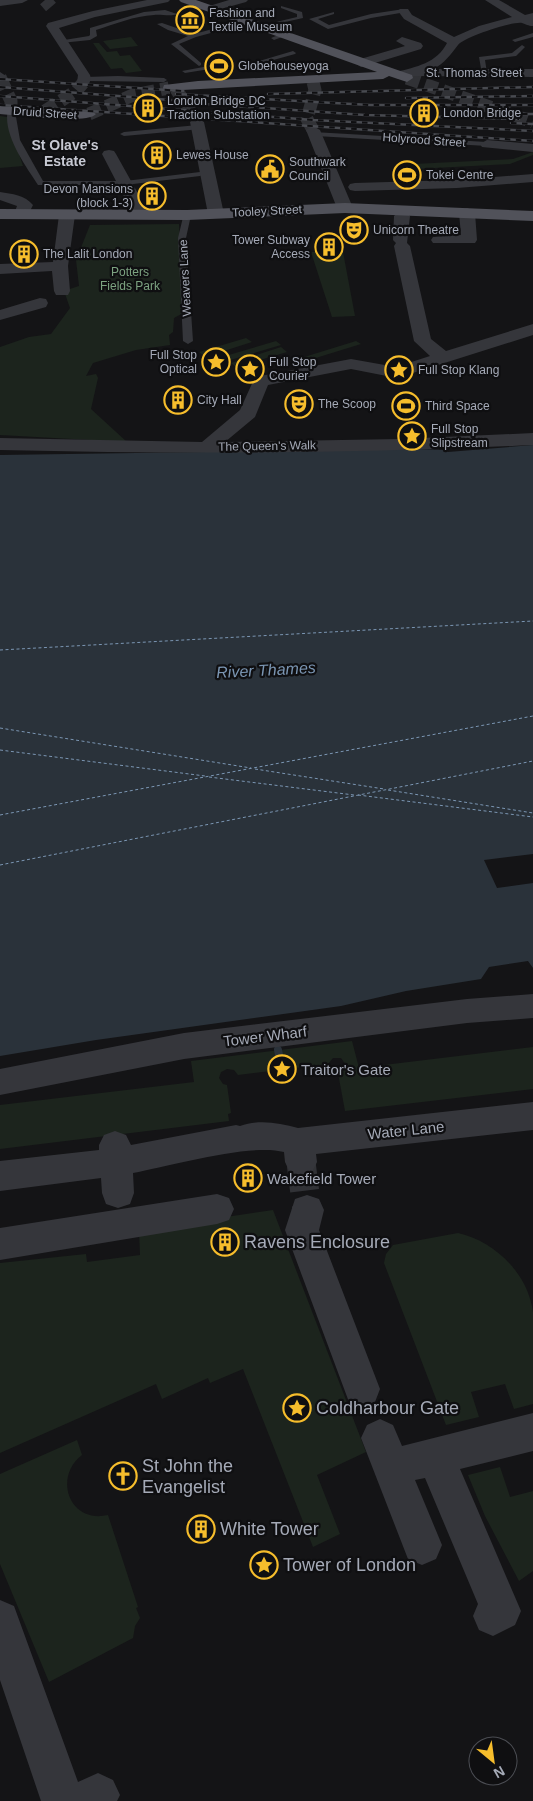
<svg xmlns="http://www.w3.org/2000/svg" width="533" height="1801" font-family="Arial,sans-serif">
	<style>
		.green { fill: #1c241d }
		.water { fill: #2a323a }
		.pier { fill: #141416 }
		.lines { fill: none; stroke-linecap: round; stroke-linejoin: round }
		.stream { stroke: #2a323a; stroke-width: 8 }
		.ferry { stroke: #7b96b3; stroke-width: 1; stroke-dasharray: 3 2.5; stroke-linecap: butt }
		.street-tunnel-far1 { stroke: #313236; stroke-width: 13; stroke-dasharray: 13 6; stroke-linecap: butt }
		.street-tunnel { stroke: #313236; stroke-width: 29; stroke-dasharray: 29 14; stroke-linecap: butt }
		.primary-tunnel { stroke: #313236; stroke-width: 13; stroke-dasharray: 13 6; stroke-linecap: butt }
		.lane { fill: #35363b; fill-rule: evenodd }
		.street { fill: #35363b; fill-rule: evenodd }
		.primary { fill: #51525a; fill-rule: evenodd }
		.rail-casing { stroke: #484a50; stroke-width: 2.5 }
		.rail { stroke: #0f0f11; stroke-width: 2; stroke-dasharray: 5.5; stroke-linecap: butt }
		.labels { text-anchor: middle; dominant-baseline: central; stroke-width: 4.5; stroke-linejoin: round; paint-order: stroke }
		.far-poi-label { font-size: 12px; fill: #a5aab7; stroke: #0f0f11; text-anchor: start }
		.far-street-label { font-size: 12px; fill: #a5aab7; stroke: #0f0f11 }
		.far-park-label { font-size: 12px; fill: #7ca280; stroke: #0f0f11 }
		.far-neighbourhood-label { font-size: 14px; font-weight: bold; fill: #c7c9d3; stroke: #0f0f11 }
		.street-label { font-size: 15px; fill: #a5aab7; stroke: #0f0f11 }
		.poi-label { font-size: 15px; fill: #a5aab7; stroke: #0f0f11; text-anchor: start }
		.water-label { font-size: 16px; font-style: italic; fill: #7b96b3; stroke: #0f0f11 }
		.near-poi-label { font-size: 18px; fill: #a5aab7; stroke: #0f0f11; text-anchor: start }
	</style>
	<rect width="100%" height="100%" fill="#141416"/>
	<path class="green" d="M131,37l7,9 -28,3 -7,-8z
		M93,43h6l8,9 10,-1 3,5 10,-1 12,16 -16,2 -4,-5 -11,1z
		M0,116l7,1 16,49 -23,2z
		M533,152v3l-23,9 -94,5 -3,-5 100,-5z
		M179,224l4,89 -9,5 -1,14 -4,3 1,10 -34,5 -43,13 -7,13 10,-2 2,4 -7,31 36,33 -127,-7v-88l29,-10 22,-3 19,-26 -6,-17 15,-5 -3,-26 14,-35z
		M311,252h32l12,64 -23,1z
		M246,338l6,4 -47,15 -6,-5z
		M276,341l5,4 -61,18 -5,-4z
		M356,341l5,3 -55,17 -5,-3z
		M281,347l6,5 -51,15 -5,-4z
		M352,1041l7,27 174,-21v42l-188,22 -7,-38 6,-3 2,-5 -5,-7h-8l-5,6 -90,11 -4,-5 -7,-1 -6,3 -2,6 4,6 4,1 4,28 -3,1 1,7 -229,28v-44l194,-23 -3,-21z
		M273,1210l93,242 -49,23 23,59 -27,13 -70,-178 -33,14 -2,-5 -46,21 -6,-15 -156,69v-190l86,-9 1,8 53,-7 -1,-25z
		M458,1233c36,8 70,40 75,79 0,9 0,20 0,30 0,21 0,42 0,62l-19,5 -9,-25 -34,8 8,25 -33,8 -62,-162 2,-9 7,-9z
		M77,1440l5,15c-29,22 -13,69 26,60l30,92 -2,1 4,10 -5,8 -2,12 -84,44 -49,-118v-90z
		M500,1467l10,30 23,-6v80l-14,10 -34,-65 -17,-41z"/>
	<path class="water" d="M533,445v523l-5,-7 -39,6 -8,12 -75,12 -65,15 -245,34 -96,16v-601l417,-6 30,1 1,2z"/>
	<path class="pier" d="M533,854v29l-36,5 -13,-28z"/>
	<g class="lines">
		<path class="stream" d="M278,1050l4,19"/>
		<path class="ferry" d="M0,650l533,-29
			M0,728l251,40
			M0,750l205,26
			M255,769l129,20
			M209,777l145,18
			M388,790l145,23
			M358,795l175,22
			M0,815l533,-99
			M0,865l533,-104"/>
		<path class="street-tunnel-far1" d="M45,0l6,7
			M0,77l11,24v7
			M313,82l2,8 -8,29 6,11
			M176,89l21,33
			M45,111l31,-20 7,-8"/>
		<path class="street-tunnel" d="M301,1162l6,48"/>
		<path class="primary-tunnel" d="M407,78l126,44
			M89,114l44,-19 36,-7"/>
		<path class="lane" d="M281,6l21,6 1,6 -27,6v-2l21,-5v-3l-16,-6z
			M404,9l3,2 -1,1 -35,6 -43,11 -19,-10 25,-7v2l-16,5 11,6 42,-11z
			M165,10l12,4c-6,3 -16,0 -23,1 -20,1 -39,9 -58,15l1,6 -7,4 -29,3 -3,-2 31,-5 1,-1v-7l54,-16z
			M246,20l2,1v2l-52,14 -17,7 22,19v2l-2,1 -28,-22 17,-8 -20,-6 -11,-6 5,-1 32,11z
			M283,33l3,2 -1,1 -11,4 -3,-2z
			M533,33v4l-18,5 -3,-2z
			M522,45l3,2 -9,9 -31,4 2,13 -5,1 -3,-17 33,-4z
			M293,51l3,2 -1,1 -36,10 -3,-2z
			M214,65l3,2 -1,1 -31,5 -3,-2z
			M118,76l46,2 3,2 -3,2 -79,-1 -3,-2 3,-2z
			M8,109l7,2 5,29 23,41h82l75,-9 4,2 -4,2 -75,9h-87c-13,-20 -36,-51 -30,-76z
			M198,125l4,2 -1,2 -77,7 -4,-2 4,-2z
			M313,132l174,10 4,2 -4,2 -171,-10 -4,-2z
			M184,213l7,2 -5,23 7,103 -5,3 -5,-3 -5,-103z"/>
		<path class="street" d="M0,0h28l-6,3 -22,3z
			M147,0h23l-2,2 -73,15 -36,11 31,47 1,4 -3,7h-10l-1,-3 1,-8 -32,-49 2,-3 45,-12z
			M229,0h19l-2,2 -36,10 -6,-3 2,-2z
			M485,0h14l26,15 8,-2v13c-5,0 -7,-2 -11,-3 -9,-2 -58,14 -64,22 -8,10 -13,18 -25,24h100v8l-118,-1 -15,3 -4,-1 -2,-3 2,-3c20,-5 41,-9 51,-29l-43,-24 -6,-8 2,-2h8l4,6 42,22 25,-11 33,-9z
			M402,37l19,6 2,3 -2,3 -56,17 -4,1 -6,-4 2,-3 48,-14 -9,-5z
			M0,72l6,4 -1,4 -5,1z
			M197,118l7,4 20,92 -3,3h-10l-3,-3 -18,-92z
			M313,126l7,4 33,78 -3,3h-10l-3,-3 -31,-78z
			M487,140l46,4v8l-51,-5 -2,-3z
			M109,150l5,1 2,3 29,52 1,9 -3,3h-10l-4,-12 -27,-52 2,-3z
			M533,174v8l-76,6 -102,3 -5,-1 -2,-3 2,-3 5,-1 102,-3z
			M0,192c12,2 25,3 33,13l-6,12h-10l-3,-3 3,-8 -17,-6z
			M467,208l5,2 3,3 2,27 -2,3h-42l-2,-3 2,-3 28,-2 -2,-22 3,-3z
			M67,210l5,2 3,3 -7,51 2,25 -2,4h-12l-2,-4 -2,-20 -52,3v-10l53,-2 6,-47 3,-3z
			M402,211l5,2 3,3 -3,27 3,3 21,93 15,12 87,-27v11l-136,43 -46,-9 -83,16 -13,32 -30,25 175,-3 133,-6v12c-178,9 -355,9 -533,5v-12l202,4 38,-32 15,-33 96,-18 45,8 34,-11 -16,-15 -20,-95 2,-3 -3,-3 1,-24 3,-3z
			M40,298l6,1 2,4 -2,4 -46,13v-10z
			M533,994v24l-66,5 -283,36 -184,36v-26l184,-36 283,-34z
			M533,1102v28l-217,24 1,8 -5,10 -11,4 -11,-4 -5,-10 -1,-10c-34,-9 -114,14 -151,21l1,20 -4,11 -12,4 -12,-4 -4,-11 -1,-15 -101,13v-30l99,-11v-5l5,-10 11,-4 11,4 5,10 105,-20 4,1c19,-7 39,-3 58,2z
			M217,1194l12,4 5,11 -5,11 -12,4 -217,36v-32z
			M307,1195l12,4 5,11 -5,20 61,159 -5,13 -13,5 -13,-5 -64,-172 10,-31z
			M533,1413v38l-73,18 61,142 -6,14 -22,11 -14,-6 -6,-14 5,-12 -53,-126 -10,2 27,65 -6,14 -14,6 -14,-6 -47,-121 6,-13 13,-6 13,6 9,21z
			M0,1600l14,6 64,176 20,-9 15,7 7,15 -3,6h-76l-41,-121z"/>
		<path class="primary" d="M179,0h17l216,75 1,3 -6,4 -18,-6 -6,3 -219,12 -1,-3 1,-3 34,-4 179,-9 -196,-70z
			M0,106l73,5 16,-1 7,4c-9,11 -80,1 -96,0z
			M345,203l188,8v10l-188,-8 -158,7 -187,-1v-10l187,1z"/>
		<g class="rail-casing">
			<path id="rail" d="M0,79l183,12
				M0,87l184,14
				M176,94l194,11h163
				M268,94l265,-7
				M0,96l313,24 220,11
				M406,98l127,-2
				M177,102l188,13 154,4
				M0,105l533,36
				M511,114h22
				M511,123l22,1"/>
		</g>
		<use href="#rail" class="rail"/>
	</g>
	<defs>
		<g id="museum-ring" transform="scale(1.4375)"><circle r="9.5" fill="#0f0f11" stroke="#f6bd2c" stroke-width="1.5"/><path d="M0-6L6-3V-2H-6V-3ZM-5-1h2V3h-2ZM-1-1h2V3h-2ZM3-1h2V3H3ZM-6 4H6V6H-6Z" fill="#f6bd2c"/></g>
		<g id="stadium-ring" transform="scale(1.4375)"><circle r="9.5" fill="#0f0f11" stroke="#f6bd2c" stroke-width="1.5"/><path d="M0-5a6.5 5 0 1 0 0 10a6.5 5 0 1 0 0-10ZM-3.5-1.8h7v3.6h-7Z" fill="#f6bd2c"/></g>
		<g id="building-ring" transform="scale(1.4375)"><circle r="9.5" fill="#0f0f11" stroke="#f6bd2c" stroke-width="1.5"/><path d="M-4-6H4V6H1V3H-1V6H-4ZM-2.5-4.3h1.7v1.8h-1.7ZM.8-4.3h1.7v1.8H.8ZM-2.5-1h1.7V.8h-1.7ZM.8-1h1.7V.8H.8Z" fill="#f6bd2c"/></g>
		<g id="civic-ring" transform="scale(1.4375)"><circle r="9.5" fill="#0f0f11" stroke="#f6bd2c" stroke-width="1.5"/><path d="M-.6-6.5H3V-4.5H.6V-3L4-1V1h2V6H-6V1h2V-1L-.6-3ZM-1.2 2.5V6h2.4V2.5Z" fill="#f6bd2c"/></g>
		<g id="theatre-ring" transform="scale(1.4375)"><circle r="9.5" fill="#0f0f11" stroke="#f6bd2c" stroke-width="1.5"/><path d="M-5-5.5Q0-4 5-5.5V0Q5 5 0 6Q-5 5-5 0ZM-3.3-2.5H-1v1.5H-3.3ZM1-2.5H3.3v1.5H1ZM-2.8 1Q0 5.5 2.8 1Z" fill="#f6bd2c"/></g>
		<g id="sight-ring" transform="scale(1.4375)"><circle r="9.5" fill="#0f0f11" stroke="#f6bd2c" stroke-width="1.5"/><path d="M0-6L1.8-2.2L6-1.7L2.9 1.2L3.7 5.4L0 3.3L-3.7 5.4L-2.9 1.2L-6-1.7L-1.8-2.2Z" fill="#f6bd2c"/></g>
		<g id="church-ring" transform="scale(1.4375)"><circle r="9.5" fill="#0f0f11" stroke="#f6bd2c" stroke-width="1.5"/><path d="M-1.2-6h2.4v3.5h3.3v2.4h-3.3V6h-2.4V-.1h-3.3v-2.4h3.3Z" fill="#f6bd2c"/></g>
	</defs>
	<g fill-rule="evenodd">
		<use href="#museum-ring" x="190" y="20"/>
		<use href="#stadium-ring" x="219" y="66"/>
		<use href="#building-ring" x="148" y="108"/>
		<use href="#building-ring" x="424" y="113"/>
		<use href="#building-ring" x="157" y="155"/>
		<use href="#civic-ring" x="270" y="169"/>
		<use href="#stadium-ring" x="407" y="175"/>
		<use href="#building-ring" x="152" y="196"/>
		<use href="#theatre-ring" x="354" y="230"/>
		<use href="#building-ring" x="329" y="247"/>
		<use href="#building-ring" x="24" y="254"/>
		<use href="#sight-ring" x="216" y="362"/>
		<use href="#sight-ring" x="250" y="369"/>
		<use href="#sight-ring" x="399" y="370"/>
		<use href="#building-ring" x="178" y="400"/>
		<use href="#theatre-ring" x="299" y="404"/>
		<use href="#stadium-ring" x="406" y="406"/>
		<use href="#sight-ring" x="412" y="436"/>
		<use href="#sight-ring" x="282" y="1069"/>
		<use href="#building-ring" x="248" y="1178"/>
		<use href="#building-ring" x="225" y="1242"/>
		<use href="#sight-ring" x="297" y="1408"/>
		<use href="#church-ring" x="123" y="1476"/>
		<use href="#building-ring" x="201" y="1529"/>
		<use href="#sight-ring" x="264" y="1565"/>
	</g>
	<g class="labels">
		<g class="far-poi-label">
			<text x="209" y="13">Fashion and<tspan x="209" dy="14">Textile Museum</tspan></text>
			<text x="238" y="66">Globehouseyoga</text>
			<text x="167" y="101">London Bridge DC<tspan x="167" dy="14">Traction Substation</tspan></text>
			<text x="443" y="113">London Bridge</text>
			<text x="176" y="155">Lewes House</text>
			<text x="289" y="162">Southwark<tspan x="289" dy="14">Council</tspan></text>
			<text x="426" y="175">Tokei Centre</text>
			<text x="133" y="189" text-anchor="end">Devon Mansions<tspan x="133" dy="14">(block 1-3)</tspan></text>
			<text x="373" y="230">Unicorn Theatre</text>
			<text x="310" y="240" text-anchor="end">Tower Subway<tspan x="310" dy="14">Access</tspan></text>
			<text x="43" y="254">The Lalit London</text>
			<text x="197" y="355" text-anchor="end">Full Stop<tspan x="197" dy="14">Optical</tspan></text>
			<text x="269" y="362">Full Stop<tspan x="269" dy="14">Courier</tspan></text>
			<text x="418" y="370">Full Stop Klang</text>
			<text x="197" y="400">City Hall</text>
			<text x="318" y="404">The Scoop</text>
			<text x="425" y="406">Third Space</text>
			<text x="431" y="429">Full Stop<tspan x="431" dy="14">Slipstream</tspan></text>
		</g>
		<g class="far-street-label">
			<text x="474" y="73">St. Thomas Street</text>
			<text transform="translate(45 113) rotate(4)">Druid Street</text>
			<text transform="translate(424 140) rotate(4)">Holyrood Street</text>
			<text transform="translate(267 211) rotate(-3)">Tooley Street</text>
			<text transform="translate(185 278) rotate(-93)">Weavers Lane</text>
			<text transform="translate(267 446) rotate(-1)">The Queen's Walk</text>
		</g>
		<g class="far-park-label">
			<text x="130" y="272">Potters<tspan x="130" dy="14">Fields Park</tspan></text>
		</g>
		<g class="far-neighbourhood-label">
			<text x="65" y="145">St Olave's<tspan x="65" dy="16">Estate</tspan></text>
		</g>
		<g class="street-label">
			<text transform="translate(265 1036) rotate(-7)">Tower Wharf</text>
			<text transform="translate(406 1130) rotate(-6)">Water Lane</text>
		</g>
		<g class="poi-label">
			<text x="301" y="1069">Traitor's Gate</text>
			<text x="267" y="1178">Wakefield Tower</text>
		</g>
		<g class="water-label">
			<text transform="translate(266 670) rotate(-3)">River Thames</text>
		</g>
		<g class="near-poi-label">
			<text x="244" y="1242">Ravens Enclosure</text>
			<text x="316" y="1408">Coldharbour Gate</text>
			<text x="142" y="1466">St John the<tspan x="142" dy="21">Evangelist</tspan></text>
			<text x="220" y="1529">White Tower</text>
			<text x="283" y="1565">Tower of London</text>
		</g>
	</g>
	<g transform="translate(493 1761) rotate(151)"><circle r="24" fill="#0f0f11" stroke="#4b4d53"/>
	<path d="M0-4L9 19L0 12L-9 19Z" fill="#f6bd2c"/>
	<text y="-8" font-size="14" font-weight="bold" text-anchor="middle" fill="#a5aab7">N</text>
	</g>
</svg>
